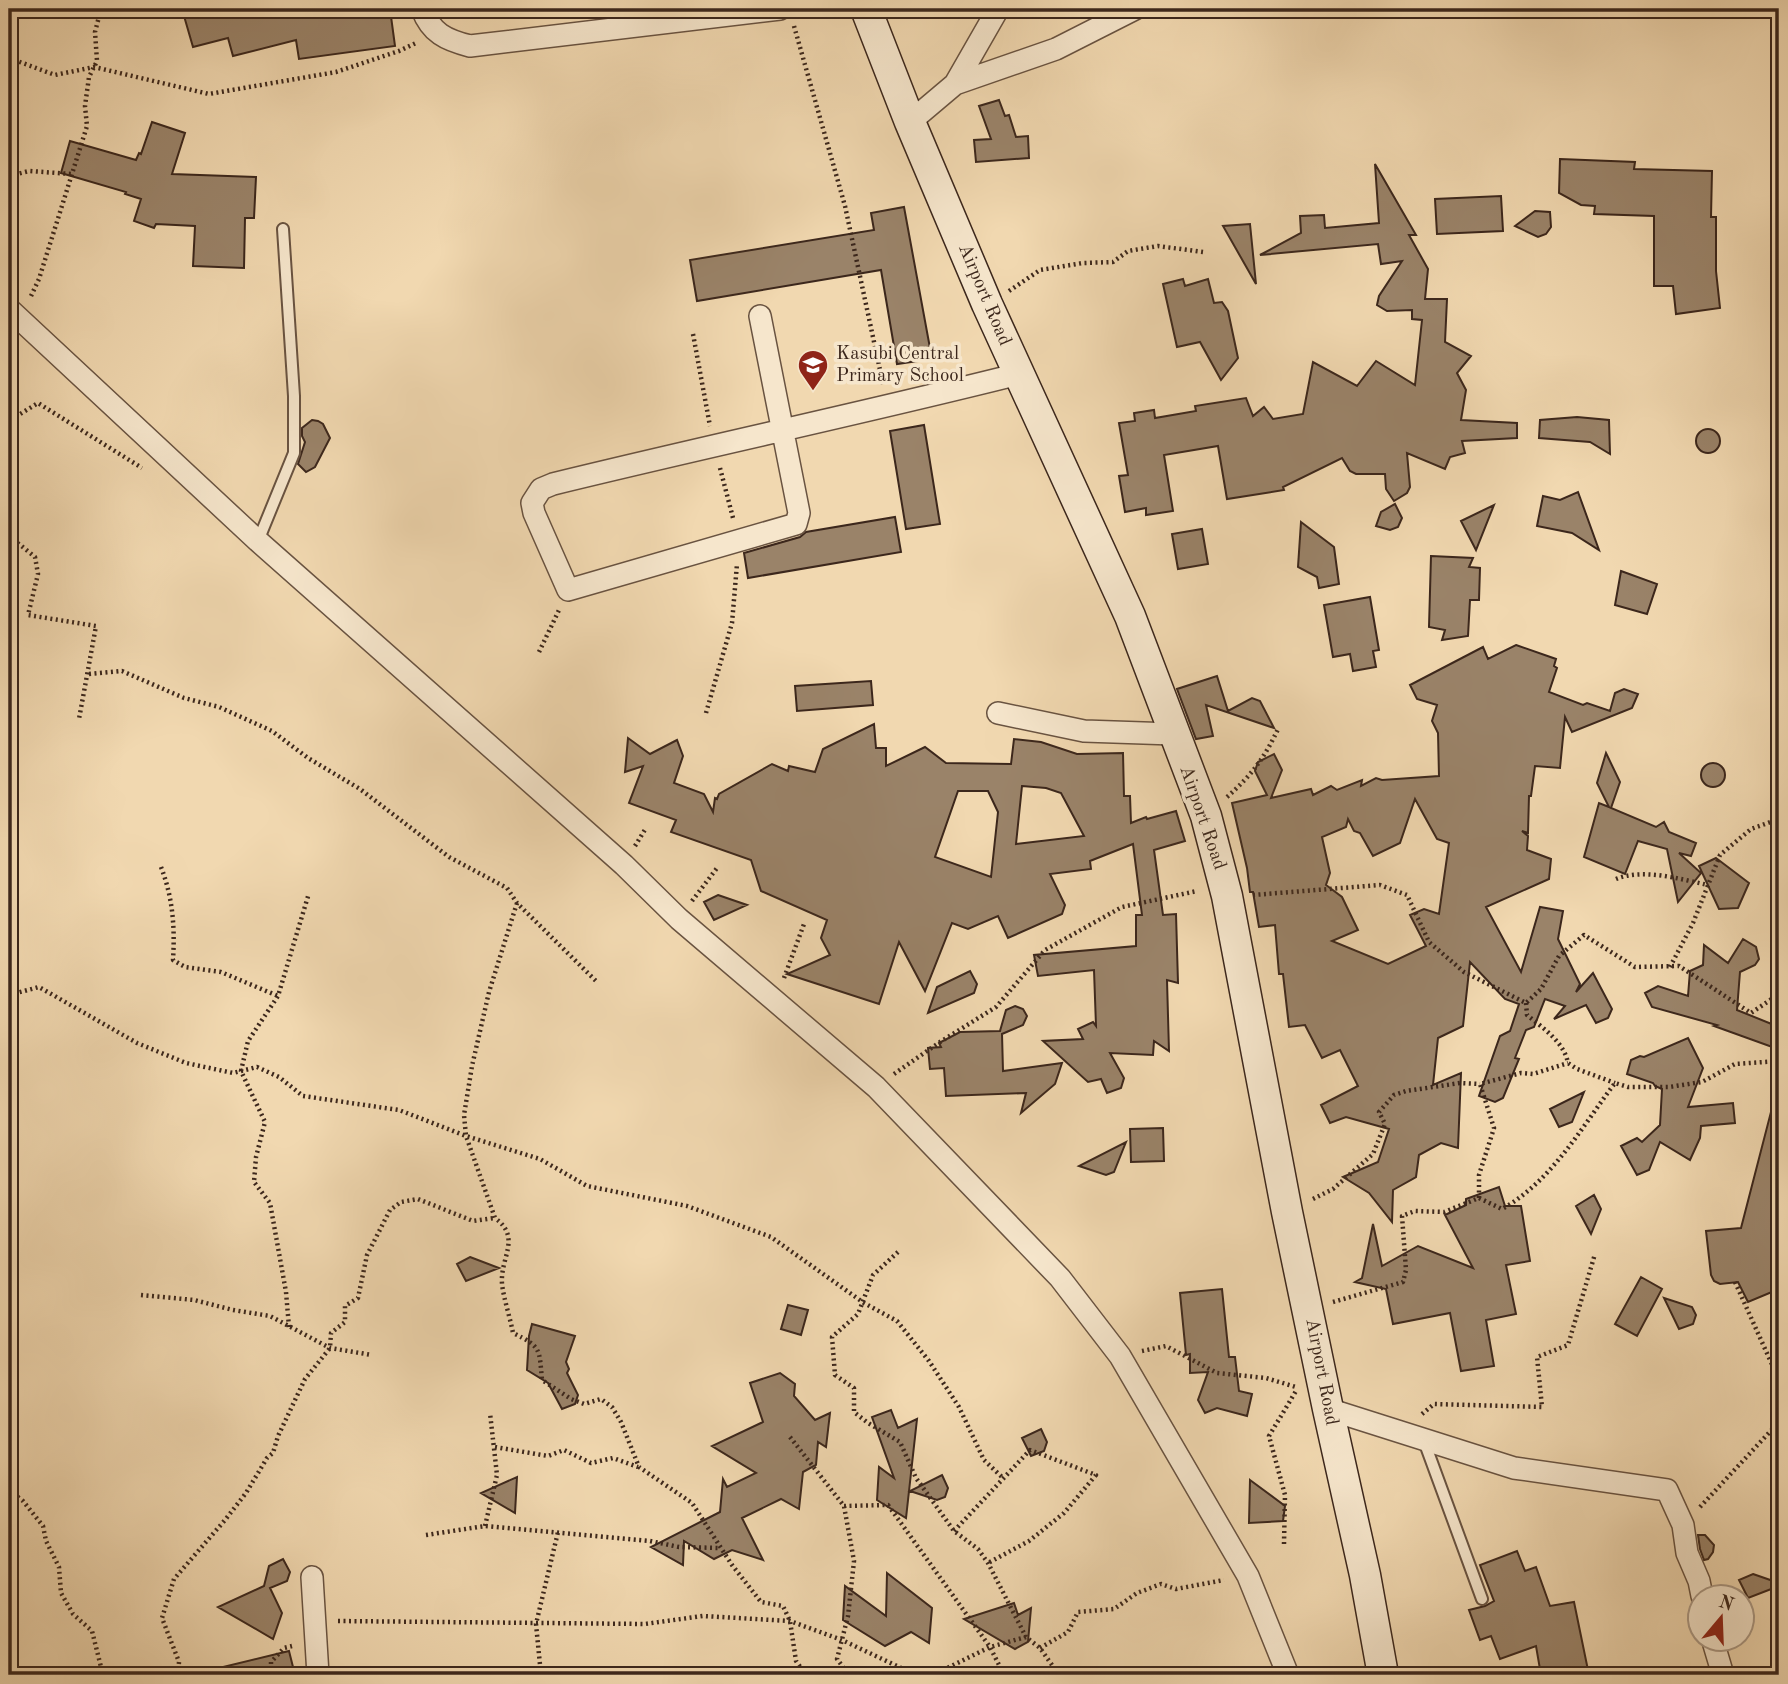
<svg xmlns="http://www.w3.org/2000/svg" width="1788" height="1684" font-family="'Old Standard TT',serif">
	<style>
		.building { fill: #9a8369; stroke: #3c271c; stroke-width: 2; fill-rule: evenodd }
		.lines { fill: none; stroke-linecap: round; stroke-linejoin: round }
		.lane-casing { stroke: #695341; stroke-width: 14 }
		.street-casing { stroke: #695341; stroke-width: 24 }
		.secondary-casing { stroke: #3c271c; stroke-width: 33 }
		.path { stroke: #3c271c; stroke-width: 4.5; stroke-dasharray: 2 3.5; stroke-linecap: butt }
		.lane { stroke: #f6e6cc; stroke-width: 10 }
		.street { stroke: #f6e6cc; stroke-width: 21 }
		.secondary { stroke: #f6e6cc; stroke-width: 30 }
		.labels { text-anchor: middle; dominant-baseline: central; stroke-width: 7; stroke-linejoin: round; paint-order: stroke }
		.street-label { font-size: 19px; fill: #3c271c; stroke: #f6e6cc }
		.poi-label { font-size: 19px; fill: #3c271c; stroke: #f6e6cc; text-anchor: start }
	</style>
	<rect width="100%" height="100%" fill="#f1d8b0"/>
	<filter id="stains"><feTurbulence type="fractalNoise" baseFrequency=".00286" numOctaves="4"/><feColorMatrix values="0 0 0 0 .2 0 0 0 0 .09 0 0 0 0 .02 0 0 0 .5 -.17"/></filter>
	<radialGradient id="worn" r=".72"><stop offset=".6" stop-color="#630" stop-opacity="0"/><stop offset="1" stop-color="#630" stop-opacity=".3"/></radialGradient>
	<path class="building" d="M182,9h208l5,37 -96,13 -3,-19 -63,16 -5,-18 -35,9z
		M999,100l6,16 4,-1 7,22 12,-1 1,22 -53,4 -2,-22 17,-1 -12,-33z
		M152,122l33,11 -13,41 84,3 -2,41h-9l-1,50 -51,-2 2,-40 -39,-2 -2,4 -20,-7 7,-22 -16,-5 1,-2 -65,-19 9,-32 66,19 3,-7 2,1z
		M1560,159l75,3 -1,7 78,2 -1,46h5v54l4,37 -44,6 -3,-28h-19v-70l-60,-2 1,-8 -14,-1 -22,-12z
		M1375,164l41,71h-7l19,34 -3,30h22l-2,43 26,14 -14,17 9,17 -5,30 56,3v15l-55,3 3,12 -15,4 -5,12 -38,-16 3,34 -3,6 -13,8 -8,-12 -1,-15h-29l-6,-3 -8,-13 -59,29 1,3 -57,9 -9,-53 -54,9 9,56 -27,4v-7l-21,4 -6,-36 9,-1 -9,-52 16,-2 -1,-8 20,-3 1,8 41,-7 -1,-5 51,-8 7,18 11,-9 9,12 30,-5 10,-52 44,24 19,-25 39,24 7,-65 -10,-1v-9l-25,1 -10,-6 2,-9 23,-35 -21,3 -3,-20 -118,11 41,-22 -1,-17 24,-1 1,13 54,-5z
		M1501,196l2,35 -66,3 -2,-35z
		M904,207l28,152 -35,5 -16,-94 -184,31 -7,-41 184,-30 -3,-17z
		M1535,211l15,1 1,15 -5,7 -8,3 -23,-11z
		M1250,224l6,60 -33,-58z
		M1183,279l2,7 23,-7 6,24 8,-1 6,9 10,47 -17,22 -21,-38 -23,5 -14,-63z
		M1577,417l32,3 1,34 -20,-12 -51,-4 1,-18z
		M312,420l6,1 5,3 7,14 -15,29 -9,5 -8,-8 7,-22 -3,-6v-8z
		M924,425l16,99 -34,5 -16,-98z
		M1696 441a12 12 0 1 1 24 0a12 12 0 1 1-24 0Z
		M1578,492l21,58 -27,-17 -35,-7 6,-30 17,4z
		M1395,504l7,14 -4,9 -8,3 -14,-4 5,-14z
		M1494,505l-18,45 -15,-29z
		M895,517l6,35 -153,26 -4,-25 56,-16 6,-5z
		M1301,522l33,25 5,37 -20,4 -2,-11 -19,-10z
		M1202,529l6,35 -30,5 -6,-35z
		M1431,556l42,2 -4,9 11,1 -1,32h-9l-2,36 -26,4 3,-10 -16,-3z
		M1621,571l36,13 -10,30 -32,-9z
		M1370,597l9,53 -6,1 3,16 -23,4 -3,-17 -17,3 -9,-52z
		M1516,645l40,14 -2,7 3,2 -8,24 34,13 4,-2 23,8 5,-18 9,-4 14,5 -6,14 -60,24 -7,-15 -5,51 -25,-2 -4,30h-2l-1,37 -6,-2 6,5 -1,14 24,9 -2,20 -63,28 35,65 19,-65 23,4 -5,28 22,45 -4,8 17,-19 19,36 -4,9 -12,5 -10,-18 -32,14 11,-13 -20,-7 -11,28 -8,3 -11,28 4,1 -16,39 -8,4 -16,-6 21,-60 10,-5 9,-27 -14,-5 -35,-37 -7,64 -25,12 -5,47 28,-12 -3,75 -17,-5 -22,12 -3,22 -23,13 -1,32 -23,-29 -26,-16 35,-15 11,-33 -43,-12 -16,6 -9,-18 37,-19 -18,-36 -18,8 -17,-33 -16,2 -6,-53h-4l-4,-49 -16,2 -6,-35h-3l-3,-24 -15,-65 35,-8 -12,-24 3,-9 16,-8 8,16 -11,28 40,-9 2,6 18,-9 6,4 25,-10 -1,6 15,-8 6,2 57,-4 -1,-43 -6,-12 5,-16 -20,-6 -7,-14 73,-38 5,12zM1415,799l22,40 12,4 -10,71 -15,-5 -14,6 16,31 -38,18 -56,-23 26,-11 -16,-33 -16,-12 4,-12 -8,-36 24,-10 2,-8 6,12 6,2 13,23 27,-13z
		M1217,676l11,35 24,-13 8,3 14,27 -68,-23 7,31 -17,3 -19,-50z
		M871,681l2,24 -76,6 -2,-25z
		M874,724l2,24h10v18l39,-19 21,16 65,1 3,-25 27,3 36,12 46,-1 1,43h6l1,27 15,-6 1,2 29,-8 9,30 -31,9 9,65 13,-1 2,69 -11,-3 2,71 -15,-10 -1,14 -43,-2 14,25 -3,10 -14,5 -6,-14 -13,3 -45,-41 40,-2 -5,-10 15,-7 3,4 -2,-56 -56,6 -4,-21 102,-9v-31h6l-9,-71 -43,17 1,8 -41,5 15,31 -3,9 -54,24 -10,-22 -30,13 -16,-6 -27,68 -26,-49 -20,62 -92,-30 43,-19 -9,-17 6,-18 -66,-29 -10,-31 -80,-28 5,-12 -47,-17 14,-37 -18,6 3,-34 22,16 27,-14 6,16 -9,27 30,11 9,18 2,-14 2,1 2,-5 53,-30 16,7 1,-5 26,6 8,-23zM1022,786l24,2 15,5 23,43 -68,8zM958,791h30l10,21 -7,65 -56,-20z
		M1606,753l14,29 -9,26 45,19 8,-5 5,10 27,11 -5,13 -12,-3 22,20 -23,29 -11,-53 -29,-8 -13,33 -41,-17 15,-54 10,4 -12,-24z
		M1701 775a12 12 0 1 1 24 0a12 12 0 1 1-24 0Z
		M1716,858l33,25 -11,25 -19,1 -20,-43z
		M718,895l29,10 -33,15 -10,-18z
		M1743,939l13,8 3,12 -4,6 -15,7 -3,38 42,17 -3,15 -4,-1 3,7 -61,-22 3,-1 -65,-18 -7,-14 13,-7 30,10 2,-25 13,-6 1,-20 24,18z
		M970,971l7,13 -3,9 -46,20 9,-26z
		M1015,1006l8,3 4,7 -4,9 -21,9 1,37 59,-8 -7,21 -34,29 5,-20 -80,3 -2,-28 -14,1 -2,-21 13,-1 -2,-4 21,-11 40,-1 6,-21z
		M1688,1038l15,30 -15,39 45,-4 2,20 -34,3 -1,12 -10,22 -30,-18 -11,28 -12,5 -16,-29 16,-8 5,4 18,-17 2,-36 -7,-3 -2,-3 -26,-9 4,-14 9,-4 4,1z
		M1584,1092l-12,30 -13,5 -9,-18z
		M1772,1108l7,1v180l-31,13 -10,-20 -18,2 -6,-3 -3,-6 -5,-44 35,-3z
		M1163,1128l1,33 -33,1 -1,-33z
		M1126,1142l-12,30 -8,3 -27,-9z
		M1499,1187l6,19h16l9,55 -24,4 10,49 -30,6 8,46 -33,5 -11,-58 -57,11 -7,-35 -31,-7 7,-4 11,-54 9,42 36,-20 55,22 -28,-53 21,-10v-6z
		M1594,1195l7,14 -10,25 -15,-28z
		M470,1257l29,11 -33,13 -9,-17z
		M1641,1277l21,12 -25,47 -22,-12z
		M1222,1289l7,68h6l4,34 13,3 -5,22 -30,-8 -12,5 -7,-13 10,-28 -18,1v-19l-4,1 -6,-62z
		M1664,1298l28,9 4,8 -3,9 -14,5z
		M788,1305l20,5 -7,25 -20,-6z
		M532,1324l43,12 -9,26 3,7 -2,4 11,22 -3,9 -13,5 -14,-26 -21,-13 2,-34z
		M780,1373l15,11 -1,12 21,24 15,-7 -4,34 -8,-5 -2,23 -13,7 -4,37 -18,-10 -39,19 21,42 -31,-10 -18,9 -30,-18 -1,24 -32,-18 69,-35 3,-33 4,8 29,-14 -44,-27 51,-24 -13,-39z
		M891,1410l7,18 19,-9 -11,99 -29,-18 2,-33 15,11 -22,-61z
		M1041,1429l6,13 -3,9 -13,5 -9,-18z
		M942,1475l6,13 -3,9 -8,3 -27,-9z
		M517,1477l-2,36 -34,-20z
		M1250,1480l35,26 -2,15 -34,2z
		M1698,1535h7l9,10 -1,7 -5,7 -4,1 -4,-11z
		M1517,1551l8,20 11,-4 14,39 24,-4 15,73h-48l-5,-29 -36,13 -9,-23 -11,4 -11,-30 16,-4 9,-5 -14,-36z
		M283,1559l7,13 -3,9 -17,7 12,25 -9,26 -55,-32 46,-21 5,-20z
		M887,1573l45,35 -3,35 -18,-11 -26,14 -42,-26 2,-34 41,30z
		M1753,1574l26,9v3l-31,12 -9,-18z
		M1014,1603l4,12 13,-7 -3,34 -13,7 -51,-30z
		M289,1651l6,24h-71l-1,-8z"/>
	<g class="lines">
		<g class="lane-casing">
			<path id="lane" d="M258,541l36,-88v-57l-11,-167
				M1424,1441l58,158"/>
		</g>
		<g class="street-casing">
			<path id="street" d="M422,9c9,24 24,31 48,37l310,-37
				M955,84l101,-35 79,-40
				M910,122l45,-38 43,-75
				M9,309l249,232 366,324 55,54 197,168 184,191 60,78 128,220 40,99
				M760,316l39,197 -3,11 -228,66 -34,-77 -2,-10 9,-14 12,-5c155,-38 311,-71 466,-110
				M998,713l86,18 89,3
				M1328,1409l186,59 153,22 16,35 4,28 12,28 3,15
				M312,1577l6,98
				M1712,1638l11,37"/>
		</g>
		<g class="secondary-casing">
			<path id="secondary" d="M866,9l44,113 77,182 143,312 76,200 21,80 60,316 41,197 37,166 18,100"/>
		</g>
		<path class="path" d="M794,26l51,180 38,178
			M9,58l46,17 39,-8 115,27 127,-22 63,-21 17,-8
			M9,176l20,-5 43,3
			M1009,291l31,-21 43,-7 30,-1 15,-11 30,-5 45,6
			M31,296l8,-17 48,-153 -2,-20 4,-29 8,-16 -2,-29 6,-23
			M693,334l17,92
			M9,425l3,-6 26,-16 104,65
			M720,468l13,50
			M9,536l26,21 3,17 -10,41 68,11 -17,93
			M539,652l20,-42
			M89,674l33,-3 62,27 35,9 53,24 36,27 52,31 89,68 58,31 10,15 80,79
			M706,713l26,-90 5,-59
			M1227,797c25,-22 38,-40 52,-70
			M635,846l11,-18
			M161,867c12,31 14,61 12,93l12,7 36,5 57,24
			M1616,879c27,-11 64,0 92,6
			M1253,895l127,-10 27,10 22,47 35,30 62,31 15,-14 18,-33 25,-21 51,32 44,-1 72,47 28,-19
			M692,901l25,-33
			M517,903l-28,89 -17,74 -8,49 2,21 29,82c27,20 5,39 7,66 2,16 8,33 11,49 29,14 26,16 29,47l29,19 13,5 17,-5 11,8 9,15 18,45 53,36 40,62 29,37 22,4 7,15 6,40 10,14
			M1670,967l23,-44 27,-68 31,-26 28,-10
			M784,978l20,-54
			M9,995l30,-8 98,56 49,20 47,10 24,-6 22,10 24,19 96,14 67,26 74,23 47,27 100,20 84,31 93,66 33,18 32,40 30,46 25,53 20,19
			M1526,1003l1,12c16,13 37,27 41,48l9,6 38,14
			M894,1074l46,-32 56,-35 49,-57 77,-43 75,-16
			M1479,1198l23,11c50,-28 79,-81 113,-126l13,4h41l33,-5 33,-18 44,-3
			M1313,1199l20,-10 40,-35 12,-30 -6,-12 15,-17 12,-4 54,-8 20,1
			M898,1252l-25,23 -15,39 -26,23 3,38 19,13v24l14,11 32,19 16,36 38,53 24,18 10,14 38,74
			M1735,1282l44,98
			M141,1295l53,5 39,10 37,6 60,32 42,7
			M1333,1302l70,-20 3,-12 -4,-54 13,-5 29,1 35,-14v-23l15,-47 -14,-44 41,-11 12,1 35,-11
			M289,1327l-3,-35 -16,-89 -16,-21 2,-25 9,-35 -24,-51 7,-30 30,-45 31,-103
			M1142,1351l24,-5 51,27 49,5 30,9
			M1422,1414l12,-10 108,3 -5,-50 31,-12 27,-91
			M790,1437l54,69 10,55 -6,55 -11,43 12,16
			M495,1447l53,9 16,-6 27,13 22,-5 25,9
			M9,1490l14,11 20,25 3,15 13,26 2,26 12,21 19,17 11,44
			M844,1506l44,-1 102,142 14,28
			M1700,1507l79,-85
			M485,1526l12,-51 -7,-62
			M954,1531l76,-81 66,25 -32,38 -35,28 -41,22
			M426,1535l59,-9 165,15 29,6 41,1
			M1284,1544l1,-49 -16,-59 27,-45
			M338,1621l307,3 58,-8 87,5 52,19 74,35
			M1040,1648l28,-16 10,-20 36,-3 23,-16 24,-9 15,5 48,-9
			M178,1675l1,-13 -17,-44 12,-39 51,-59 21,-27 21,-35 6,-5 5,-17 27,-57 25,-31 1,-15 14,-11v-16l13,-8 9,-43 23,-45 11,-8 17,-3 55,22 22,-3
			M271,1675v-13l13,-14 8,-2
			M541,1675l-5,-51 22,-92
			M933,1675l57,-28 36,-10 14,11 19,27"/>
		<use href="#lane" class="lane"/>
		<use href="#street" class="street"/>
		<use href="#secondary" class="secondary"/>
	</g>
	<defs>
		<g id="school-pin" transform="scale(1.575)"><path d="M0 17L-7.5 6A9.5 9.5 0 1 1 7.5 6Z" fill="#8f2418" stroke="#f6e6cc"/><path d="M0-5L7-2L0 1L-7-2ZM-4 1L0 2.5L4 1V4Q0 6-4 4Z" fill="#fff"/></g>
	</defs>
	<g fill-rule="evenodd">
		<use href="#school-pin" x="813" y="365"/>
	</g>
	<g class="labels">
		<g class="street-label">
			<text transform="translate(984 295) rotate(67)">Airport Road</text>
			<text transform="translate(1202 818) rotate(71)">Airport Road</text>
			<text transform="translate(1321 1372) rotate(79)">Airport Road</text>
		</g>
		<g class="poi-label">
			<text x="836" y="354">Kasubi Central<tspan x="836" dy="22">Primary School</tspan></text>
		</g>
	</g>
	<rect width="1788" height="1684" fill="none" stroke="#f1d8b0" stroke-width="35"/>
	<rect x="10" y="10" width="1767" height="1663" fill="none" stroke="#3c271c" stroke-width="3.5"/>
	<rect x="18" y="18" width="1753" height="1649" fill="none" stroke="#3c271c" stroke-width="2"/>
	<g transform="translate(1721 1618) rotate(19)"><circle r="33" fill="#f6e6cc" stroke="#ac9a86" stroke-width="2"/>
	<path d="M0-5L12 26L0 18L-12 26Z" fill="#8f2418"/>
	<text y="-10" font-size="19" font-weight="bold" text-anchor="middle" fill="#3c271c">N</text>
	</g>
	<rect width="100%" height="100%" filter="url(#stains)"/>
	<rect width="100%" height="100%" fill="url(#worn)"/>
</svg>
